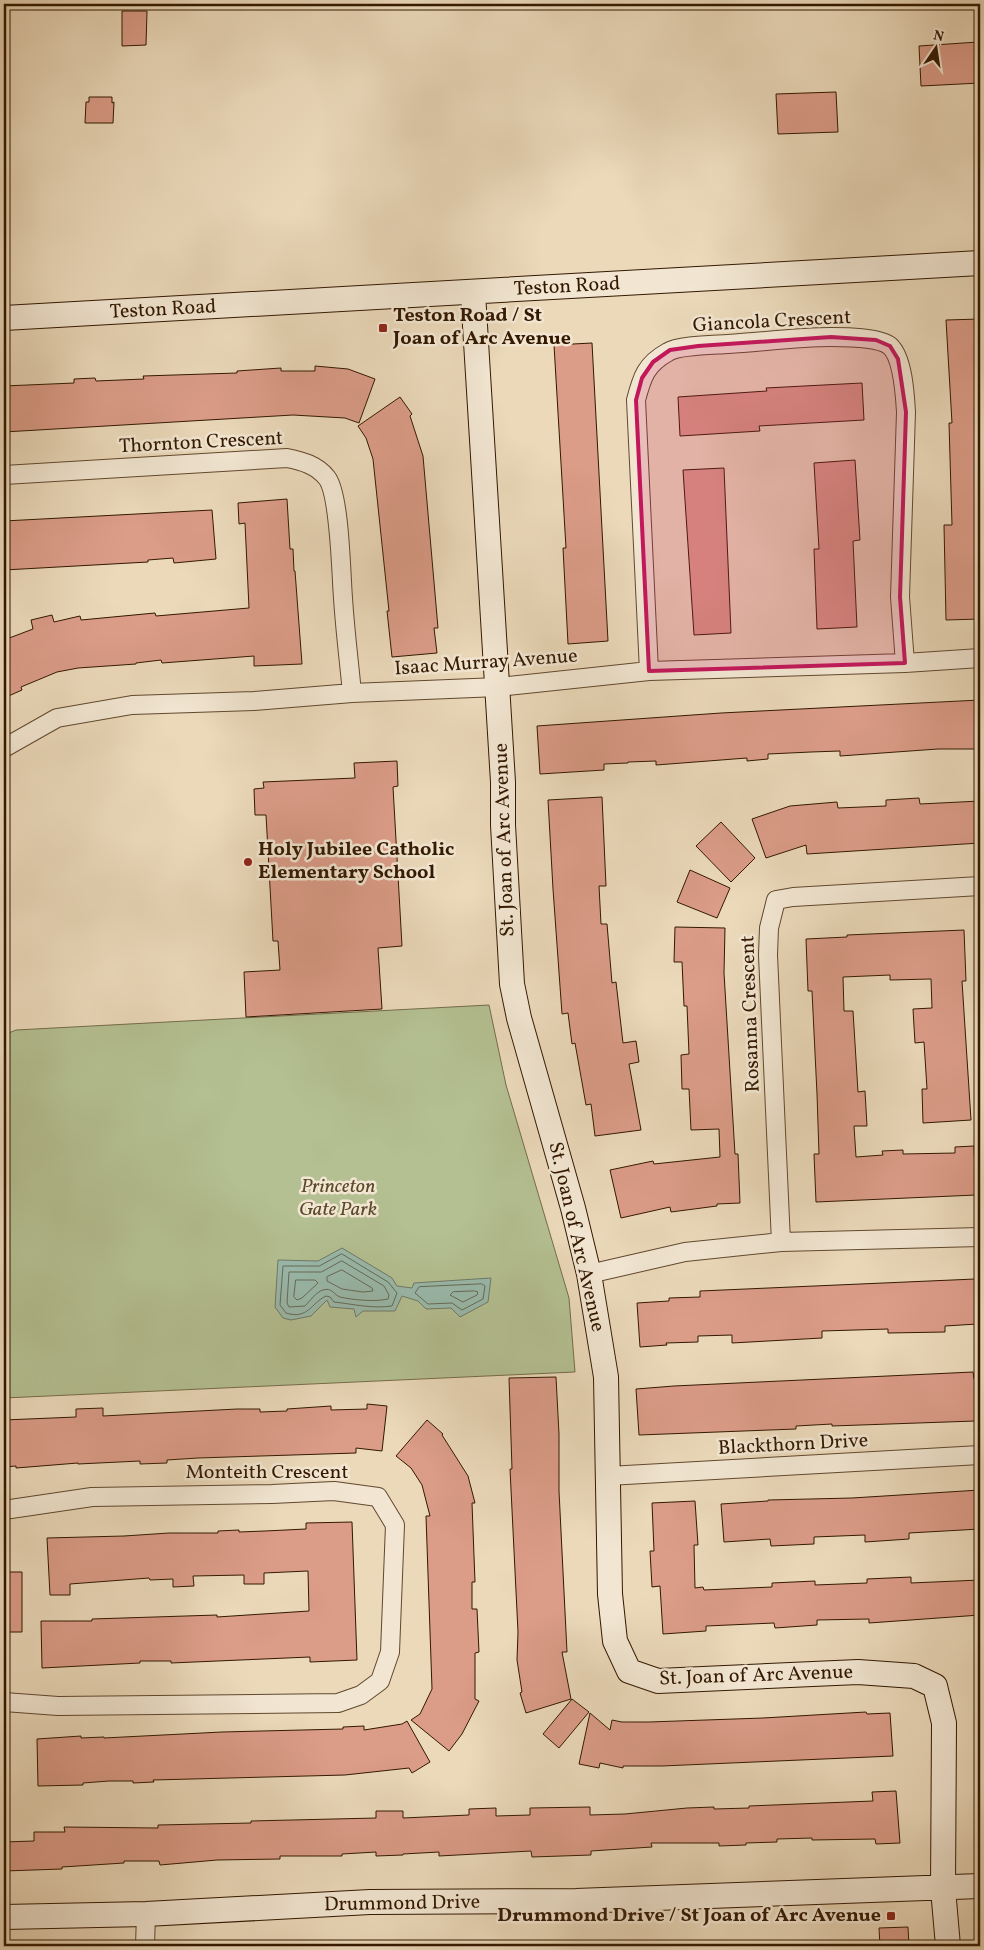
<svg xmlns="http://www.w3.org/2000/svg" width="984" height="1950" font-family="Vollkorn,serif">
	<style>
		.green { fill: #b4c092; stroke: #746c49 }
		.water { fill: #99baac; stroke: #707967 }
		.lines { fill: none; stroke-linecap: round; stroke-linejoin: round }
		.shore { stroke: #666956; stroke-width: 1 }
		.building { fill: #db9c88; stroke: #331800 }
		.street-casing { stroke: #61482e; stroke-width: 20 }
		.secondary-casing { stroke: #331800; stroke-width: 26 }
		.street { stroke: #f2e6d2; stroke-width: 18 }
		.secondary { stroke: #f2e6d2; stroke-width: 24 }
		.marked { fill: #c2185b; fill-opacity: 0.2; stroke: #c2185b; stroke-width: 4; stroke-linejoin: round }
		.poi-dot { fill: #8f2418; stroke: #f2e6d2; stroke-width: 2 }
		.labels { text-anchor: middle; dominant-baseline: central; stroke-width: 5; stroke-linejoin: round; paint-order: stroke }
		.street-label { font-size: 20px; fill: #331800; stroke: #f2e6d2 }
		.poi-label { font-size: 20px; font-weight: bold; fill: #331800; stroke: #f2e6d2; text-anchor: start }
		.park-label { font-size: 20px; font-style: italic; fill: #5a4a2c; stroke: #f2e6d2 }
	</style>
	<rect width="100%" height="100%" fill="#ebd9ba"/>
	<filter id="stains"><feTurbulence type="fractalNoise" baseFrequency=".004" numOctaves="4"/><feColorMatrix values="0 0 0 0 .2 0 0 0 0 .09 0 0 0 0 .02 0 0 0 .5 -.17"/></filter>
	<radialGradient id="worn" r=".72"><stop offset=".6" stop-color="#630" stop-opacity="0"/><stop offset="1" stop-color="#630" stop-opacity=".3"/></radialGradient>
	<path class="green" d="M489,1005l17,80 63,213 6,74 -571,26v-363l12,-5z"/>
	<path class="water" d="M342,1248l50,30 5,8 15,2 2,-5 77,-5 -3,24 -28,15 -9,-9 -25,1 -8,-8 -16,-5 -7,15h-32l-7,6 -2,-8 -24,-2 -3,-7 -16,16 -20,4 -8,-2 -8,-11 3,-47 40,1z"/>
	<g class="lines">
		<path class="shore" d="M342,1254l46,28 9,11 -5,13c-20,3 -39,-2 -58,-4l-4,-5 -4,-1c-15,7 -18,24 -40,17l-6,-8 3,-39h36z
			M342,1261l42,25 5,9 -1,4c-13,3 -35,1 -48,-2 -6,-2 -8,-10 -17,-7 -7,2 -13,11 -18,16l-16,1 -2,-4 2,-31h32z
			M342,1270l30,18 1,3 -10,1 -21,-3 -15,-8v-4z
			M296,1280h19l3,3 -16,15 -5,2 -3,-3z
			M482,1284l3,2 -2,13 -21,11 -10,-7 -24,1 -13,-11 4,-6z
			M475,1291l3,1 -1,3 -14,7 -13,-7 3,-3z"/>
	</g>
	<path class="building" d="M122,11h25l-1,34 -24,1z
		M978,42l2,41 -59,3 -2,-40z
		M836,92l2,40 -60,2 -2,-40z
		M89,97h23v6l2,-1 -1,21h-28l1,-21h3z
		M980,319v300l-34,1 -2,-95h8l-3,-102h3l-6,-103z
		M592,343l16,298 -40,3 -5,-96h3l-12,-203z
		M315,366l33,3 27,10 -16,44 -14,-5 -52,-3 -289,17v-46l70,-3v-4l21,-1 1,3 48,-2 -1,-3 94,-3v-2l44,-3v3h34z
		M862,383l2,37 -105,6 1,5 -80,5 -2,-39 89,-6 -1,-3z
		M400,397l12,17 -2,2 13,40 15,172h-4l3,25 -45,4 -5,-46h2l-16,-152 -7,-21 -8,-12z
		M855,460l5,80 -7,1 4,86 -40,2 -3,-80h5l-5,-86z
		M724,468l7,165 -37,2 -11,-165z
		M287,499l3,50h3l1,22h1l7,93 -48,2v-10l-92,7 -1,-3 -25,3v1l-58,4 -21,4 -36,15 1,3 -18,8v-58l29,-11 -2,-9 21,-5 2,7 26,-6 1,4 74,-7 1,3 93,-8 -4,-85 -6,1 -1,-21z
		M212,510l4,49 -42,4 -1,-5 -25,2v2l-144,8v-49z
		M980,700v49h-42l-98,7v-5l-29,1 -43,2v5l-21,2v-3l-91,7v-4l-28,1v1l-24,1v6l-64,4 -3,-48 184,-13z
		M397,761l1,25 -5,1 9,159 -24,2 4,61 -136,8 -2,-45 36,-2 -2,-29h-5l-7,-126h-11l-1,-26 10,-1 -1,-6 92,-4 -1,-15z
		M602,797l4,89h-7l2,38h6l5,59 4,-1 7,61 13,-2 3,21 -10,2 12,66 -46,6 -4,-32 -5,1 -11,-62 -3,1 -4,-31 -6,1 -9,-125 -5,-89z
		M919,798l1,6 60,-3v42l-173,11 -1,-9 -40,13 -14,-39 38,-13 47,-4 1,6 48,-2v-6z
		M721,822l34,36 -24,24 -35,-36z
		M690,870l40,18 -13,30 -40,-16z
		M675,927l50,1 -1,45 11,181h3l2,49 -23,1v2l-46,6 -1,-5 -49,11 -11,-48 43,-9 1,3 66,-7 -1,-28 -28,1 -2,-41h-7l-1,-34 8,-1 -2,-48h-3l-2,-44h-8z
		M964,930l2,51h-4l9,139 -48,3 -1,-34h5l-3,-47 -9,1 -2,-34 19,-1 -1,-29 -41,1v-5l-47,2 1,34h9l5,81 7,-1 2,35h-13l2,31 27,-2 -1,-4 21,-1v4l52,-1v-6l19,-1 2,49 -160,7 -2,-48h5l-2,-60 -5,-103h-4l-2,-52 41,-2v-2z
		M975,1279l2,45 -32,2v6l-57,1v-4l-66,2v7l-90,5v-8l-34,1v6l-32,1 1,2 -27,2 -3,-44 32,-2v-3l31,-1v-6z
		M973,1372l1,7h6v37h-5v5l-143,5v-2l-36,2v3l-157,6 -3,-46 38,-3z
		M556,1377l3,57v57l8,161h-5l9,47 -45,14 -6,-20 2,-1 -5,-32 1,-28 -8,-163h2l-3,-91z
		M367,1404l20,2 -5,45 -26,-3v5l-158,5 -31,2v3l-27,1v-3l-62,3v-1l-62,5v-2l-12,1v-47l72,-3v-8l27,-1v8l134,-7h23v3l27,-1v-2l44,-3v4l36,-1z
		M427,1420l16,14 -1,1 26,41 7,27h-3l3,79h-3v27h5l2,43 -4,1v46l4,2 -17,33 -13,17 -38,-31 9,-6 12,-25 -6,-173h4l-8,-31 -11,-17 -15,-12z
		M980,1490v39l-71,4v6l-44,3v-7l-51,2v7l-43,2 -1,-7 -46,3 -3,-38 47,-3v-1l84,-2z
		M695,1501l3,44h-4l1,43 8,-1 1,3 68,-3v-4l43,-2v4l52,-2v-4l44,-2v6l69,-3v35l-111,8v-4l-52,1v5l-42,3 -1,-5 -68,3v5l-43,3 -3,-48 -8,1 -2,-36h4l-2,-48z
		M352,1522l5,138 -47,2v-5l-139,6v-2h-31v2l-98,5 -1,-47h51v-2l125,-4v2l92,-6 -1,-40 -44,2v11h-20v-9l-51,1 1,10 -21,1v-8l-23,1 -1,-2 -79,6v11h-20l-3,-57 77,-2 45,-3h49v-2l21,-1v2l26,-1 41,-2v-6z
		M4,1572h18v60h-18z
		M572,1699l17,13 -30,36 -16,-14z
		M866,1712l1,2 23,-1 3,43 -231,10h-39v2l-23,-5 -1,5 -20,-4 11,-51 20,17 2,-10 10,2h27l114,-4z
		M407,1721l23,41 -18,11 -3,-5 -64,7 -192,5 1,2 -21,1v-2h-24l-26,2v2l-45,1 -1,-47 44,-3v2l23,-1v1l118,-6 121,-3v-2l21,-1v4l38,-6z
		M896,1791l4,52 -24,1 -1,-5 -63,1v-2l-35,1v3l-31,1v2l-27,1v-3h-68l1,4 -61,4v4l-59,2 -1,-6 -92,5v-4l-36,2v1l-27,1v-4l-34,2v2h-62v3l-63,1 -57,5 -1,-4h-35v2l-62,4v2l-58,2v-29l30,-1v-9h31l-1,-5 94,1v-3l93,-2v-2l125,-3v-7h27v7l66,-3v-6l27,-1v8l34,-1v-7l60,-1v8l35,-1 62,-6 27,-1v2l35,-1v-2l124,-5 -1,-9z
		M908,1927l1,19h-29l-1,-18z"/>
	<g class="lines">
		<g class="street-casing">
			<path id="street" d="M4,475l283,-17c15,3 30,7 40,20 13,17 14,96 16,120 2,32 6,63 9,95
				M649,671l-13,-271c6,-23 10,-36 32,-48 11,-7 46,-7 60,-8 34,-2 69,-7 103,-7 14,0 48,0 59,9 13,12 15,49 16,66l-6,185 5,66
				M4,748l53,-30 75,-13 122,-4 98,-8 146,-6 151,-16 256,-8 75,-5
				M781,1242l-13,-287 1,-27 7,-28 17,-3 187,-11
				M589,1274l96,-22 96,-10 199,-5
				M608,1476l372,-21
				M4,1510l88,-13 180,-3 62,-3 44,6 17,28 -5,127 -10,29 -19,14 -23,8 -280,3 -54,-4
				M145,1946l1,-32"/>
		</g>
		<g class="secondary-casing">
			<path id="secondary" d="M473,293l30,489v43l9,159 7,34 54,190 16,66 17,103 4,217 5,47 14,30 29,10 200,-9 56,4 21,10 9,37 -1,166 5,57
				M4,318l976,-55
				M4,1917l142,-3 224,-12 206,-1 404,-15"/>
		</g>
		<use href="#street" class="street"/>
		<use href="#secondary" class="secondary"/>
	</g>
	<path class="marked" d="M831,337l45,3 14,6 8,13 8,53 -6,185 5,66 -256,8 -13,-271 6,-22 11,-16 17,-12 28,-4z"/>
	<g class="poi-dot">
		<rect x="378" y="323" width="10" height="10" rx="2.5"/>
		<circle cx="248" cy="862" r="5"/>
		<rect x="886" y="1911" width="10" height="10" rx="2.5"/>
	</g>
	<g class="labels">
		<g class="street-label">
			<text transform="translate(567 287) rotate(-3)">Teston Road</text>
			<text transform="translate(163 310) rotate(-3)">Teston Road</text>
			<text transform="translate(772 322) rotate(-3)">Giancola Crescent</text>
			<text transform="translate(201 443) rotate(-3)">Thornton Crescent</text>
			<text transform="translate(486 663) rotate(-4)">Isaac Murray Avenue</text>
			<text transform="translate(505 840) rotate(-92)">St. Joan of Arc Avenue</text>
			<text transform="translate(751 1014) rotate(-92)">Rosanna Crescent</text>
			<text transform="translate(576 1237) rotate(77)">St. Joan of Arc Avenue</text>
			<text transform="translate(793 1445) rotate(-3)">Blackthorn Drive</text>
			<text x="267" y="1473">Monteith Crescent</text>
			<text transform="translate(756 1676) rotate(-2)">St. Joan of Arc Avenue</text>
			<text transform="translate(402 1904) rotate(-1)">Drummond Drive</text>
		</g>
		<g class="poi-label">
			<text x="393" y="316">Teston Road / St<tspan x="393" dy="23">Joan of Arc Avenue</tspan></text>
			<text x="258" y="850">Holy Jubilee Catholic<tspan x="258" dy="23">Elementary School</tspan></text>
			<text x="881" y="1916" text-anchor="end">Drummond Drive / St Joan of Arc Avenue</text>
		</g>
		<g class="park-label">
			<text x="338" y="1187">Princeton<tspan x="338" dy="23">Gate Park</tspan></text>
		</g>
	</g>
	<rect width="984" height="1950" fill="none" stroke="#ebd9ba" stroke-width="20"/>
	<rect x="5" y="5" width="974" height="1940" fill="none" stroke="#331800" stroke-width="2.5"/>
	<rect x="10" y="10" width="964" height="1930" fill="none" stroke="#331800"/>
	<g transform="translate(936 48) rotate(13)" stroke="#f2e6d2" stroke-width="4" paint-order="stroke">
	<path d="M0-4L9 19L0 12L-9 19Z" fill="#331800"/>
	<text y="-8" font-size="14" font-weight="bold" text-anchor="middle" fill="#331800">N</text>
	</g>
	<rect width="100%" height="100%" filter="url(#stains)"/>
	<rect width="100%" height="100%" fill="url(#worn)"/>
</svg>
